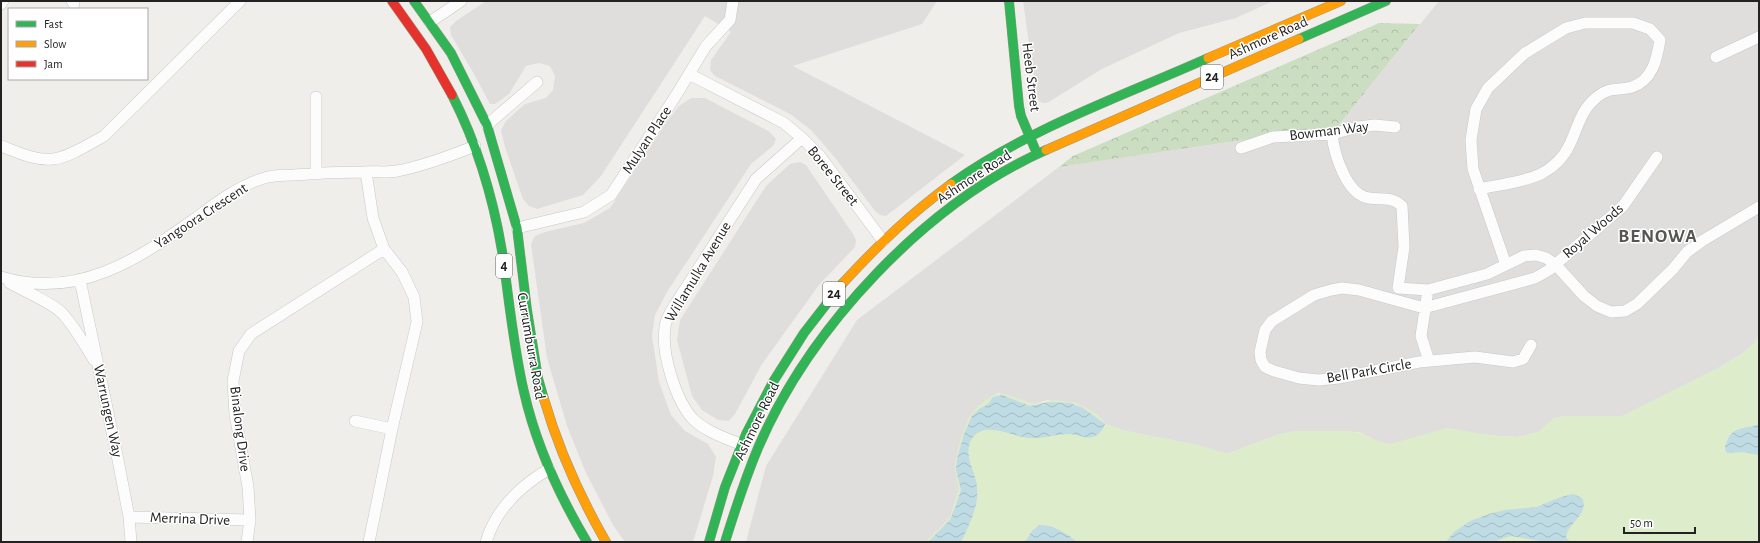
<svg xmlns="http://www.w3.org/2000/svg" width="1760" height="543" font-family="'Alegreya Sans',sans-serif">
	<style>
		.residential { fill: #dfdedc }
		.grass { fill: #ddeccb }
		.forest { fill: url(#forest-crowns) }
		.water { fill: url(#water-waves) }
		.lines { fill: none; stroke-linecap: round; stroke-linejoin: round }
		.street-casing { stroke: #c9c8c7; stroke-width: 12 }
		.fast-casing { stroke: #999a82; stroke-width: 10 }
		.slow-casing { stroke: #999a82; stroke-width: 10 }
		.jam-casing { stroke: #999a82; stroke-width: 10 }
		.street { stroke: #fdfcfc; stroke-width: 11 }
		.fast { stroke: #30b455; stroke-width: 9 }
		.slow { stroke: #ff9f0a; stroke-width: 9 }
		.jam { stroke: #e5322d; stroke-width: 9 }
		.labels { text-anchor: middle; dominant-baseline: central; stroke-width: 3; stroke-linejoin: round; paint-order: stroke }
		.shield { fill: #fff; stroke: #646464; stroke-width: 1 }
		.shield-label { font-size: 14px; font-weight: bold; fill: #222 }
		.street-label { font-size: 15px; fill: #222; stroke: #fff }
		.district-label { font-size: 19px; font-weight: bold; letter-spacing: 1px; fill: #555; stroke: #fff }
	</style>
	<defs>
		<pattern id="forest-crowns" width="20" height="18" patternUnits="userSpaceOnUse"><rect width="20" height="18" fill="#cbdec1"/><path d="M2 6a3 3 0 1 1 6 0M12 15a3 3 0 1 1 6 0" fill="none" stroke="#aebea6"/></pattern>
		<pattern id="water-waves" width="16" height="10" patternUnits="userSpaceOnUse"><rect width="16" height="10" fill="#bfdbe3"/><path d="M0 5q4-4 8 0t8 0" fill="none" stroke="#a4bcc2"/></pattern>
	</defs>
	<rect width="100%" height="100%" fill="#f0eeeb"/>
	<path class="residential" d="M486,1h451l-15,23 -129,42 172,89 -79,61 -6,-1 -5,-4 -39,-52 -25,-29 -21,-16 -75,-38 -5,-6 1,-10 20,-28 -26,-16 -104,160 -18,19 -46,14 -8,-3 -6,-7 -18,-52 -4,-17 5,-9 19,-17 21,-6 7,-8 2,-14 -5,-10 -11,-3 -13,3 -17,28 -14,10h-5l-16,-30 -23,-39 -1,-8 6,-6z
		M1023,1h250l-37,17 -57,15 -77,36 -55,34h-4l-4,-2 -3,-7z
		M1439,1h320v333l-5,10 -14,11 -20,12 -98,49h-56l-12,2 -15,14 -22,5 -20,-1 -17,-2 -90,10 -9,-1 -22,-11 -79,2 -53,20 -30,-9 -71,-14 -21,-7 -8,-10 -49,-14 -14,4 -35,-11 -4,1 -37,87 1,8 -8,26 -6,8 -19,19h-180l20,-76 91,-146 202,-153 279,-41z
		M691,98h14l65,34 6,7 -3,7 -22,18 -84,128 -12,23 -3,21 7,46 12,33 14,16 23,13 8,13 -3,19 -20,66h-68l-12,-17 -27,-52 -19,-47 -20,-68 -16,-114 4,-8 10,-4 39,-9 26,-15 56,-85 13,-17z
		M800,162l6,3 47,69 3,6 -1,7 -36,38 -57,79 -27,50 -6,7 -11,-1 -16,-10 -10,-14 -15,-56 3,-20 86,-134 24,-22z"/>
	<path class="grass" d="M1759,334v208h-833l19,-19 6,-8 8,-26 -4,-18v-9l5,-21 8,-22 10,-13 17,-12h10l29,10 22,-4 21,3 20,11 8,10 21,7 72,14 29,9 53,-20 14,-3h57c14,2 25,11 39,13l57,-16 50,8 20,1 22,-5 15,-14 12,-2h56l98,-49 20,-12 14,-11z"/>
	<path class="forest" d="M1379,23l41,1 -82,102 -279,41 14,-11z"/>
	<path class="water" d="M1002,395l28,11 19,-4 21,1 13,5 22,16c-2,6 -6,11 -12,13 -7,2 -17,-3 -24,-3 -13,0 -26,5 -39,4 -18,-1 -47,-19 -59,2 -8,17 5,32 6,47 2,20 -8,38 -16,55h-33l22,-22 6,-15 5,-15 -5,-20 1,-11 7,-25 8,-18 7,-7 9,-5 5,-7z
		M1759,424v31l-16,-3 -16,1c-3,-5 -2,-8 0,-12 5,-15 21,-12 32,-17z
		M1573,494l9,4c8,16 -14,24 -16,39l4,5h-24l-35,-6 -19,6h-46l8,-10 16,-11 19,-7 16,-4 32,-3 21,-9z
		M1040,525c13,0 27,8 37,17h-52l7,-11z"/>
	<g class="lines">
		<g class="street-casing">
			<path id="street" d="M72,1l2,3
				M1,4l2,-3
				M430,22l31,-21
				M1716,57l43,-20
				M689,74l95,49 18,15 18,18 63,85
				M487,125l50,-43
				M1332,134c2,19 14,61 37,64 13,2 22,-2 33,8l2,41 -6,41 30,2 59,-16 37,-18 12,-1 10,3 9,6 29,32 13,10 14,6 14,-1 12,-7 36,-35 14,-17 15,-11 57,-34
				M1,146c16,6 34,15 52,13 15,-1 38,-16 51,-23l136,-135
				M1241,148l32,-11 59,-3 26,-7 17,-2 20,2
				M366,172l7,46 11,31 18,23 12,25 3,25 -25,107 -23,113
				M316,173v-76
				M1479,189c36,-8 73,-7 91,-45 9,-19 10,-33 27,-47 13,-11 22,-6 35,-10 21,-7 25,-29 28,-47l-10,-11 -17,-6h-48l-19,5 -41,25 -37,35 -12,21 -5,31 2,29 33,96
				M517,228l67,-16 27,-17 64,-98 31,-51 24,-26 3,-19
				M1,277c76,23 136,-17 195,-59 20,-15 41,-31 65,-39 10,-4 22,-4 33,-4 23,-2 46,-3 70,-3 10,-1 22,1 33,-1 27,-5 53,-15 78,-25
				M80,280l38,180 11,57 2,25
				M10,283c14,8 41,19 52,30 13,14 22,31 32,47
				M1428,290l-7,46 8,25
				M1531,345l-8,14 -10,3 -38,-5 -56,5 -80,16 -20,2 -20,-2 -25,-7 -9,-4 -4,-7 -1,-8 5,-22 7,-9 42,-26 17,-5 11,-2 17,2 65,18 111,-30 14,-8 74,-64 34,-49
				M355,421l37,8
				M742,445c-16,-7 -36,-13 -49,-26 -17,-18 -32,-66 -28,-91 0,-6 3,-11 6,-17l85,-132 46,-41
				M129,517l121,3
				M247,542l3,-22 -2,-33 -13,-73 -2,-33 6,-30 12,-17 133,-85
				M486,542c10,-33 34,-56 63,-73"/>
		</g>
		<g class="fast-casing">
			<path id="fast" d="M414,1l37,52 36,72 30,103 10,82 11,68 6,21
				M1009,1l10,105 2,10 14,33
				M1299,39l87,-38
				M452,95c25,49 41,102 50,156 7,47 11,94 22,141 12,53 35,103 63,150
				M951,184c76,-55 172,-88 257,-126
				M709,542l16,-55 21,-53 27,-52 31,-49 38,-49
				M725,542c10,-32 20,-63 33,-94 52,-121 167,-244 288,-298"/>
		</g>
		<g class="slow-casing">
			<path id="slow" d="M1208,58l133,-57
				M1046,150l253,-111
				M842,284c35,-38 67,-69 109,-100
				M544,399c15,52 35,96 62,143"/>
		</g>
		<g class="jam-casing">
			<path id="jam" d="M392,1l34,48 26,46"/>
		</g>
		<use href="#street" class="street"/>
		<use href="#fast" class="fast"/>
		<use href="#slow" class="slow"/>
		<use href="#jam" class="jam"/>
	</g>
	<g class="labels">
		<g class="shield">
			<rect x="1201" y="65" width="22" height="24" rx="3"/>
			<rect x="496" y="254" width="16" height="24" rx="3"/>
			<rect x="823" y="282" width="22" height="24" rx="3"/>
		</g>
		<g class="shield-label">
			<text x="1212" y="77">24</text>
			<text x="504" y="266">4</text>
			<text x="834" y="294">24</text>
		</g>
		<g class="street-label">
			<text transform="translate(1268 38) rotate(-24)">Ashmore Road</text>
			<text transform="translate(1031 77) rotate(83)">Heeb Street</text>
			<text transform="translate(1329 131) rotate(-7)">Bowman Way</text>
			<text transform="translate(647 140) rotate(-57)">Mulyan Place</text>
			<text transform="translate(833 176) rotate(51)">Boree Street</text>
			<text transform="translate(974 177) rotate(-33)">Ashmore Road</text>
			<text transform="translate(201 216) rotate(-33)">Yangoora Crescent</text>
			<text transform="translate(1593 231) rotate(-41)">Royal Woods</text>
			<text transform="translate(698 272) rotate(-59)">Willamulka Avenue</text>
			<text transform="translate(531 346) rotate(80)">Currumburra Road</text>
			<text transform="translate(1369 371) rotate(-10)">Bell Park Circle</text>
			<text transform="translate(108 411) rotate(78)">Warrungen Way</text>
			<text transform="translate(757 421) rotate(-64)">Ashmore Road</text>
			<text transform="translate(240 429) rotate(83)">Binalong Drive</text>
			<text transform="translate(190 519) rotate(2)">Merrina Drive</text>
		</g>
		<g class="district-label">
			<text x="1658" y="236">BENOWA</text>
		</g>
	</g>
	<rect width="1760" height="543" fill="none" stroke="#222222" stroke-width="4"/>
	<rect x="8" y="8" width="140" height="72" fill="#ffffff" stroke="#a7a7a7"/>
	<rect x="16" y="21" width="20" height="6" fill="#30b455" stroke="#a7a7a7"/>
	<text x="44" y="28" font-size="12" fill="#222222">Fast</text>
	<rect x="16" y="41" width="20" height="6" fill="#ff9f0a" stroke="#a7a7a7"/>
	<text x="44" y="48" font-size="12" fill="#222222">Slow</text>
	<rect x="16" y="61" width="20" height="6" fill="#e5322d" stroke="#a7a7a7"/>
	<text x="44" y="68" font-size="12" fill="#222222">Jam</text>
	<path d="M1624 527v6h71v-6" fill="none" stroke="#222222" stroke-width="2"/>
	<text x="1630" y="527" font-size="12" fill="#222222" stroke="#ffffff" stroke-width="3" paint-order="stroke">50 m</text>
</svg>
